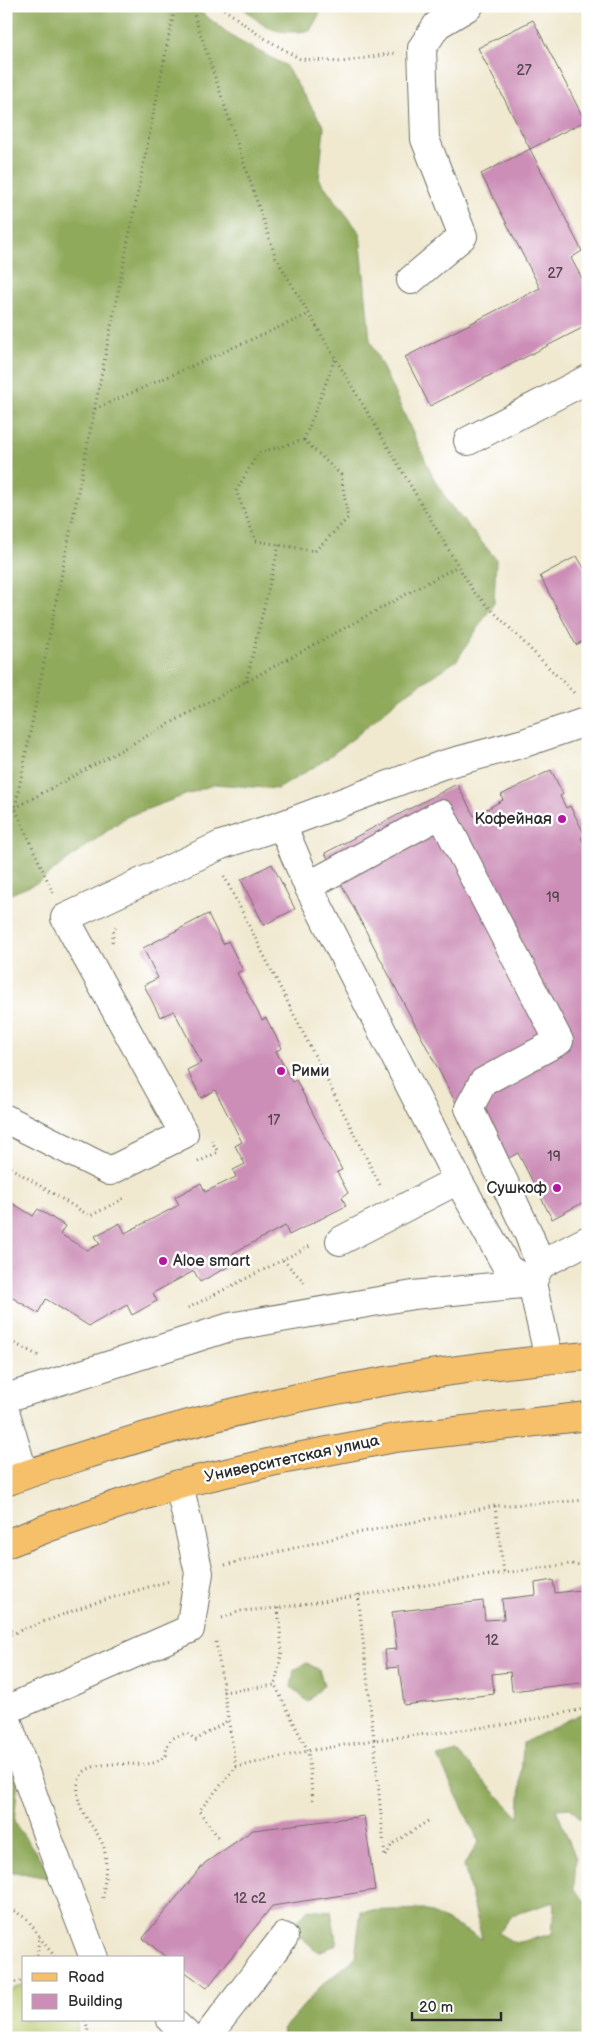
<svg xmlns="http://www.w3.org/2000/svg" width="594" height="2044" font-family="'Balsamiq Sans',sans-serif">
	<style>
		.green { fill: #b6c567; stroke: #707849 }
		.forest { fill: #90aa5c; stroke: #5e6a44; fill-rule: evenodd }
		.building { fill: #cc8eb7 }
		.lines { fill: none; stroke-linecap: round; stroke-linejoin: round }
		.minor-casing { stroke: #706e65; stroke-width: 30 }
		.major-casing { stroke: #706e65; stroke-width: 30 }
		.path { stroke: #706e65; stroke-width: 3; stroke-dasharray: 1 4; stroke-linecap: butt }
		.minor { stroke: #fff; stroke-width: 28 }
		.major { stroke: #f6c06b; stroke-width: 28 }
		.poi-dot { fill: #b5179e; stroke: #fff; stroke-width: 2 }
		.labels { text-anchor: middle; dominant-baseline: central; stroke-width: 5; stroke-linejoin: round; paint-order: stroke }
		.number-label { font-size: 14px; fill: #53444e }
		.poi-label { font-size: 16px; fill: #2b2b2b; stroke: #fff; text-anchor: end }
		.street-label { font-size: 16px; fill: #2b2b2b; stroke: #fff }
	</style>
	<rect width="100%" height="100%" fill="#fff"/>
	<filter id="ink" filterUnits="userSpaceOnUse"><feTurbulence type="fractalNoise" baseFrequency=".02" numOctaves="2"/><feDisplacementMap in="SourceGraphic" scale="10" xChannelSelector="R" yChannelSelector="G"/><feConvolveMatrix kernelMatrix="1 2 1 2 8 2 1 2 1" color-interpolation-filters="sRGB"/></filter>
	<filter id="wash" filterUnits="userSpaceOnUse"><feTurbulence type="fractalNoise" baseFrequency=".0096" numOctaves="4" result="noise"/><feDisplacementMap in="SourceGraphic" scale="20" xChannelSelector="R" yChannelSelector="G"/><feGaussianBlur stdDeviation="1.12" result="paint"/><feColorMatrix in="noise" values="0 0 0 0 0 0 0 0 0 0 0 0 0 0 0 0 0 1.4 0 .05"/><feComposite in="paint" operator="in"/></filter>
	<g filter="url(#wash)">
		<rect width="100%" height="100%" fill="#f0e9d0"/>
		<path class="green" d="M24,1984v36h53l1,18h-72v-46z"/>
		<path class="forest" d="M6,6h190l2,4 39,30 48,25 39,62 -5,52 41,54 10,107 64,139 16,26 46,54 -2,44 -37,57 -56,37 -46,40 -33,25 -44,27 -63,-5 -89,33 -89,66 -31,13z
			M241,6h80l1,3 -12,22c-37,3 -42,0 -69,-25z
			M307,1663l12,7 5,15 -16,17 -17,-15 3,-17z
			M588,1710v115l-18,-17 -14,1 20,49 -2,31 14,16v133h-306l1,-9 37,-42 35,-29 6,-47 63,-2 58,30 -18,-74 15,-23 -41,-85 19,-5 62,66 4,-75zM554,1902l-2,32 -37,9 -17,-10 15,-18z
			M6,1761l12,20 -4,41 41,57 -47,-8 -2,3z
			M308,1909l23,2 6,34 -19,7 -27,-24z"/>
		<g id="blocks">
			<path class="building" d="M533,20l52,101 -55,28 -52,-101z
				M530,149l52,102 -11,7 17,32v35l-158,81 -25,-49 135,-69 -59,-114z
				M577,556l11,19v63l-12,7 -36,-69z
				M551,770l12,24 -3,2 6,12 4,-2 15,29 -4,3 7,12v350l-36,19 -34,-66 -28,15 -165,-315 132,-69 17,32 29,-16 -2,-5z
				M272,864l23,45 -31,16 -23,-45z
				M208,914l15,30 5,-3 15,29 -6,3 25,47 4,-2 16,30 -6,3 16,31 4,-2 46,90 -5,2 11,21 -6,4 4,9 -57,29 -4,-9 -52,27 4,9 -37,20 -6,-11 -41,22 4,8 -25,14 -5,-10 -38,21 -43,-27 -8,14 -32,-19v-95l27,17 5,-7 27,17 -5,8 27,16 13,-6 -5,-8 25,-13 5,10 54,-28 -4,-8 26,-14 4,9 31,-15 -3,-7 12,-6 -10,-18 7,-4 -27,-52 -14,8 -14,-28 14,-7 -27,-52 -14,6 -16,-32 14,-7 -15,-30z
				M553,1580l2,13 33,-4v93l-76,9 -2,-19 -18,2 2,20 -90,11 -5,-38 -12,1 -2,-18 12,-1 -5,-37 91,-11 2,19 19,-1 -2,-20 34,-4 -1,-12z
				M364,1816l11,74 -103,16 -65,82 -23,-17v-13h-17l-24,-20 62,-75 48,-33z"/>
		</g>
	</g>
	<g filter="url(#ink)">
		<use href="#blocks" fill-opacity="0" stroke="#706e65" stroke-width="1"/>
		<g class="lines">
			<g class="minor-casing">
				<path id="minor" d="M411,280l52,-44 -38,-97 -3,-91 15,-23 32,-19
					M468,441l120,-62
					M282,825l26,61 150,294 50,89 24,14
					M308,886l133,-72 118,227 -76,41 -14,26 60,127 11,30
					M6,1119l104,52 74,-37 -119,-216 156,-73 61,-20 160,-60 82,-22 64,-22
					M340,1241l118,-61
					M549,1359l-17,-76 8,-18 48,-25
					M6,1398l224,-71 183,-32 119,-12
					M6,1414l18,61
					M6,1710l184,-81 9,-56 -20,-89
					M6,1717l42,121 46,120
					M171,2020l19,18
					M206,2038l78,-101"/>
			</g>
			<g class="major-casing">
				<path id="major" d="M6,1482c33,-13 67,-23 101,-34 155,-49 318,-79 481,-92
					M6,1544l44,-17 129,-43 97,-23 119,-23 193,-22"/>
			</g>
			<path class="path" d="M191,6l85,252 197,333 103,104
				M220,6l39,29 41,24 42,3 53,-9
				M95,409l214,-95
				M304,440l37,35 7,43 -33,33 -59,-10 -20,-50 22,-38z
				M304,440l31,-81
				M246,682l33,-137
				M15,808l443,-242
				M224,876l157,311
				M53,893l-38,-85 160,-802
				M112,942l2,-13 2,-2
				M198,1162l20,-10 -7,-12
				M6,1165l84,51 35,-18
				M283,1260l24,25
				M188,1308l124,-63
				M6,1339l35,18
				M495,1506l9,67
				M225,1565l122,-30 148,-29 93,-6
				M358,1594l16,146 130,-15 84,-17
				M278,1608l4,43 -7,34 33,66 5,51
				M222,1618l18,-7 38,-3 226,-35 66,-9 18,1
				M6,1629l9,3
				M6,1636l85,-32 78,-23
				M216,1642l20,125 -37,44 19,26
				M223,1692l52,-7
				M236,1767l72,-16 66,-11 11,117
				M386,1856l6,-12 36,-23
				M103,1898c1,-15 5,-35 1,-50 -7,-22 -29,-34 -26,-63 2,-31 56,-17 75,-22 5,-1 9,-5 13,-8 0,-14 7,-19 21,-22l9,7 34,-21
				M6,1905l22,15 11,16 -2,22
				M39,1937l17,21
				M6,1987l10,-5 8,-1
				M85,2020l3,9 -2,9"/>
			<use href="#minor" class="minor"/>
			<use href="#major" class="major"/>
		</g>
	</g>
	<g class="poi-dot">
		<circle cx="562" cy="819" r="5"/>
		<circle cx="281" cy="1071" r="5"/>
		<circle cx="557" cy="1188" r="5"/>
		<circle cx="163" cy="1261" r="5"/>
	</g>
	<g class="labels">
		<g class="number-label">
			<text x="524" y="70">27</text>
			<text x="555" y="273">27</text>
			<text x="553" y="897">19</text>
			<text x="274" y="1120">17</text>
			<text x="554" y="1156">19</text>
			<text x="492" y="1640">12</text>
			<text x="250" y="1898">12 с2</text>
		</g>
		<g class="poi-label">
			<text x="552" y="819">Кофейная</text>
			<text x="291" y="1071" text-anchor="start">Рими</text>
			<text x="547" y="1188">Сушкоф</text>
			<text x="173" y="1261" text-anchor="start">Aloe smart</text>
		</g>
		<g class="street-label">
			<text transform="translate(292 1459) rotate(-12)">Университетская улица</text>
		</g>
	</g>
	<rect width="594" height="2044" fill="none" stroke="#fff" stroke-width="25"/>
	<rect x="22" y="1956" width="162" height="65" fill="#ffffff" stroke="#aaaaaa"/>
	<rect x="32" y="1973" width="25" height="8" fill="#f6c06b" stroke="#aaaaaa"/>
	<text x="68" y="1982" font-size="15" fill="#2b2b2b">Road</text>
	<rect x="32" y="1994" width="25" height="15" fill="#cc8eb7" stroke="#aaaaaa"/>
	<text x="68" y="2006" font-size="15" fill="#2b2b2b">Building</text>
	<path d="M412 2012v8h89v-8" fill="none" stroke="#2b2b2b" stroke-width="2.5"/>
	<text x="419" y="2012" font-size="15" fill="#2b2b2b" stroke="#ffffff" stroke-width="4" paint-order="stroke">20 m</text>
</svg>
